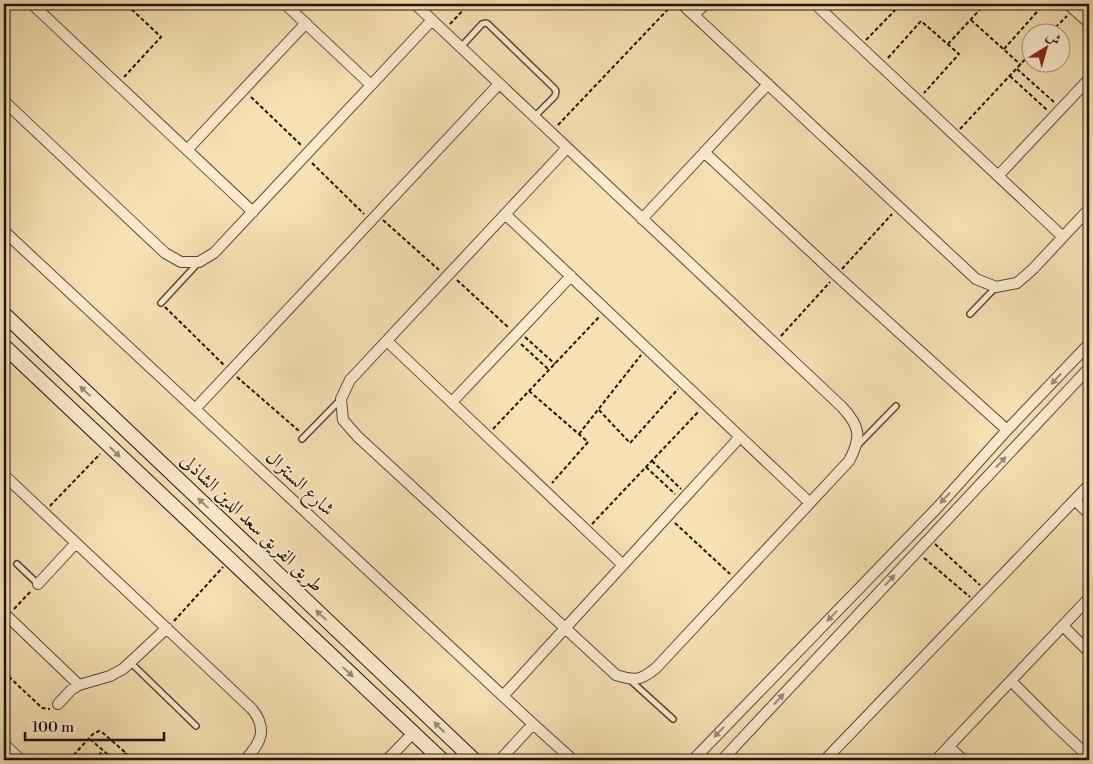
<svg xmlns="http://www.w3.org/2000/svg" width="1093" height="764" font-family="'Libre Bodoni',Amiri,serif">
	<style>
		.lines { fill: none; stroke-linecap: round; stroke-linejoin: round }
		.lane-casing { stroke: #554838; stroke-width: 8 }
		.street-casing { stroke: #554838; stroke-width: 12 }
		.secondary-casing { stroke: #1f150f; stroke-width: 16 }
		.path { stroke: #1f150f; stroke-width: 2; stroke-dasharray: 4 2.5; stroke-linecap: butt }
		.lane { stroke: #faebcd; stroke-width: 5 }
		.street { stroke: #faebcd; stroke-width: 10 }
		.secondary { stroke: #faebcd; stroke-width: 14 }
		.oneway { fill: #978b78 }
		.labels { text-anchor: middle; dominant-baseline: central; stroke-width: 4; stroke-linejoin: round; paint-order: stroke }
		.street-label { font-size: 19px; fill: #1f150f; stroke: #faebcd }
	</style>
	<rect width="100%" height="100%" fill="#f7e0b2"/>
	<filter id="stains"><feTurbulence type="fractalNoise" baseFrequency=".004" numOctaves="4"/><feColorMatrix values="0 0 0 0 .2 0 0 0 0 .09 0 0 0 0 .02 0 0 0 .5 -.17"/></filter>
	<radialGradient id="worn" r=".72"><stop offset=".6" stop-color="#630" stop-opacity="0"/><stop offset="1" stop-color="#630" stop-opacity=".3"/></radialGradient>
	<g class="lines">
		<g class="lane-casing">
			<path id="lane" d="M461,47l21,-23 4,-1 2,1 66,64 2,3 -1,5 -20,20
				M161,303l38,-41
				M970,314l26,-27
				M302,439l39,-40
				M858,445l38,-39
				M17,564l21,20
				M130,662l66,64
				M630,680l43,39"/>
		</g>
		<g class="street-casing">
			<path id="street" d="M32,4l221,208
				M285,4l86,81
				M415,4l427,403c18,19 20,30 7,54l-193,207c-16,13 -21,13 -40,7l-259,-239 -14,-16 -2,-21 9,-19 217,-232
				M682,4l294,275 20,8 21,-4 16,-14 56,-60
				M815,4l248,233
				M1068,4l21,19
				M694,15l11,-11
				M4,101l161,152 16,9h18l15,-9 218,-233
				M187,150l119,-127
				M704,152l132,123 171,155
				M998,176l91,-97
				M505,214l305,289
				M642,219l126,-135
				M4,231l529,493 40,36
				M387,341l236,224
				M452,402l119,-126
				M195,409l304,-325
				M4,475l248,234c16,20 9,34 -7,51
				M1075,500l14,14
				M38,584l37,-40
				M4,613l75,72
				M1063,626l26,26
				M1011,681l44,44 34,32
				M503,696l237,-259
				M58,704l13,-14 8,-5 31,-9 13,-7 44,-41
				M4,744l17,16
				M949,747l14,13
				M387,760l26,-27
				M500,760l33,-36
				M693,760l244,-252 70,-78 82,-86
				M722,760l367,-392
				M825,760l264,-275
				M936,760l153,-162"/>
		</g>
		<g class="secondary-casing">
			<path id="secondary" d="M4,314l470,446
				M4,346l438,414"/>
		</g>
		<path class="path" d="M49,9l6,-5
			M971,20l50,45
			M450,24l19,-20
			M1051,32l16,-16
			M866,40l35,-36
			M948,44l37,-40
			M1004,49l40,-45
			M888,58l33,-37 38,33 -35,39
			M1017,69l37,33
			M1010,76l37,34
			M124,77l37,-40 -35,-33
			M251,97l51,49
			M558,125l115,-121
			M960,129l70,-75
			M312,163l52,51
			M383,220l56,50
			M842,269l50,-55
			M457,280l52,48
			M165,307l59,58
			M781,336l49,-54
			M525,337l30,27
			M521,344l27,25
			M237,377l62,54
			M529,391l59,51 -36,41
			M599,410l31,33 48,-54
			M493,429l107,-113
			M579,434l62,-79
			M652,461l29,28
			M646,467l29,27
			M50,506l50,-52
			M675,523l55,51
			M592,524l107,-113
			M935,544l45,41
			M924,558l46,39
			M14,609l17,-18
			M174,621l49,-54
			M4,672l38,36 8,1
			M90,739l24,21
			M69,760l24,-26 6,-3 4,2 31,27
			M94,760l9,-9
			M119,760l7,-7"/>
		<use href="#lane" class="lane"/>
		<use href="#street" class="street"/>
		<use href="#secondary" class="secondary"/>
	</g>
	<defs><path id="oneway-solid" d="M-6-.8H1V-3.2L6.5 0L1 3.2V.8H-6Z" transform="scale(1.25)"/></defs>
	<g class="oneway">
		<use href="#oneway-solid" transform="translate(1056 379) rotate(133)"/>
		<use href="#oneway-solid" transform="translate(85 391) rotate(-137)"/>
		<use href="#oneway-solid" transform="translate(115 452) rotate(44)"/>
		<use href="#oneway-solid" transform="translate(1001 462) rotate(-47)"/>
		<use href="#oneway-solid" transform="translate(945 498) rotate(133)"/>
		<use href="#oneway-solid" transform="translate(203 503) rotate(-137)"/>
		<use href="#oneway-solid" transform="translate(890 580) rotate(-47)"/>
		<use href="#oneway-solid" transform="translate(321 615) rotate(-137)"/>
		<use href="#oneway-solid" transform="translate(832 616) rotate(134)"/>
		<use href="#oneway-solid" transform="translate(348 672) rotate(43)"/>
		<use href="#oneway-solid" transform="translate(779 699) rotate(-47)"/>
		<use href="#oneway-solid" transform="translate(439 727) rotate(-136)"/>
		<use href="#oneway-solid" transform="translate(719 732) rotate(134)"/>
	</g>
	<g class="labels">
		<g class="street-label">
			<text transform="translate(300 483) rotate(43)">شارع السنترال</text>
			<text transform="translate(252 523) rotate(44)">طريق الفريق سعد الدين الشاذلى</text>
		</g>
	</g>
	<rect width="1093" height="764" fill="none" stroke="#f7e0b2" stroke-width="20"/>
	<rect x="5" y="5" width="1083" height="754" fill="none" stroke="#1f150f" stroke-width="2.5"/>
	<rect x="10" y="10" width="1073" height="744" fill="none" stroke="#1f150f"/>
	<g transform="translate(1046 48) rotate(37)"><circle r="24" fill="#faebcd" stroke="#a29581"/>
	<path d="M0-4L9 19L0 12L-9 19Z" fill="#8f2418"/>
	<text y="-8" font-size="14" font-weight="bold" text-anchor="middle" fill="#1f150f">ش</text>
	</g>
	<path d="M25 732v8h139v-8" fill="none" stroke="#1f150f" stroke-width="2.5"/>
	<text x="32" y="732" font-size="15" fill="#1f150f" stroke="#faebcd" stroke-width="4" paint-order="stroke">100 m</text>
	<rect width="100%" height="100%" filter="url(#stains)"/>
	<rect width="100%" height="100%" fill="url(#worn)"/>
</svg>
